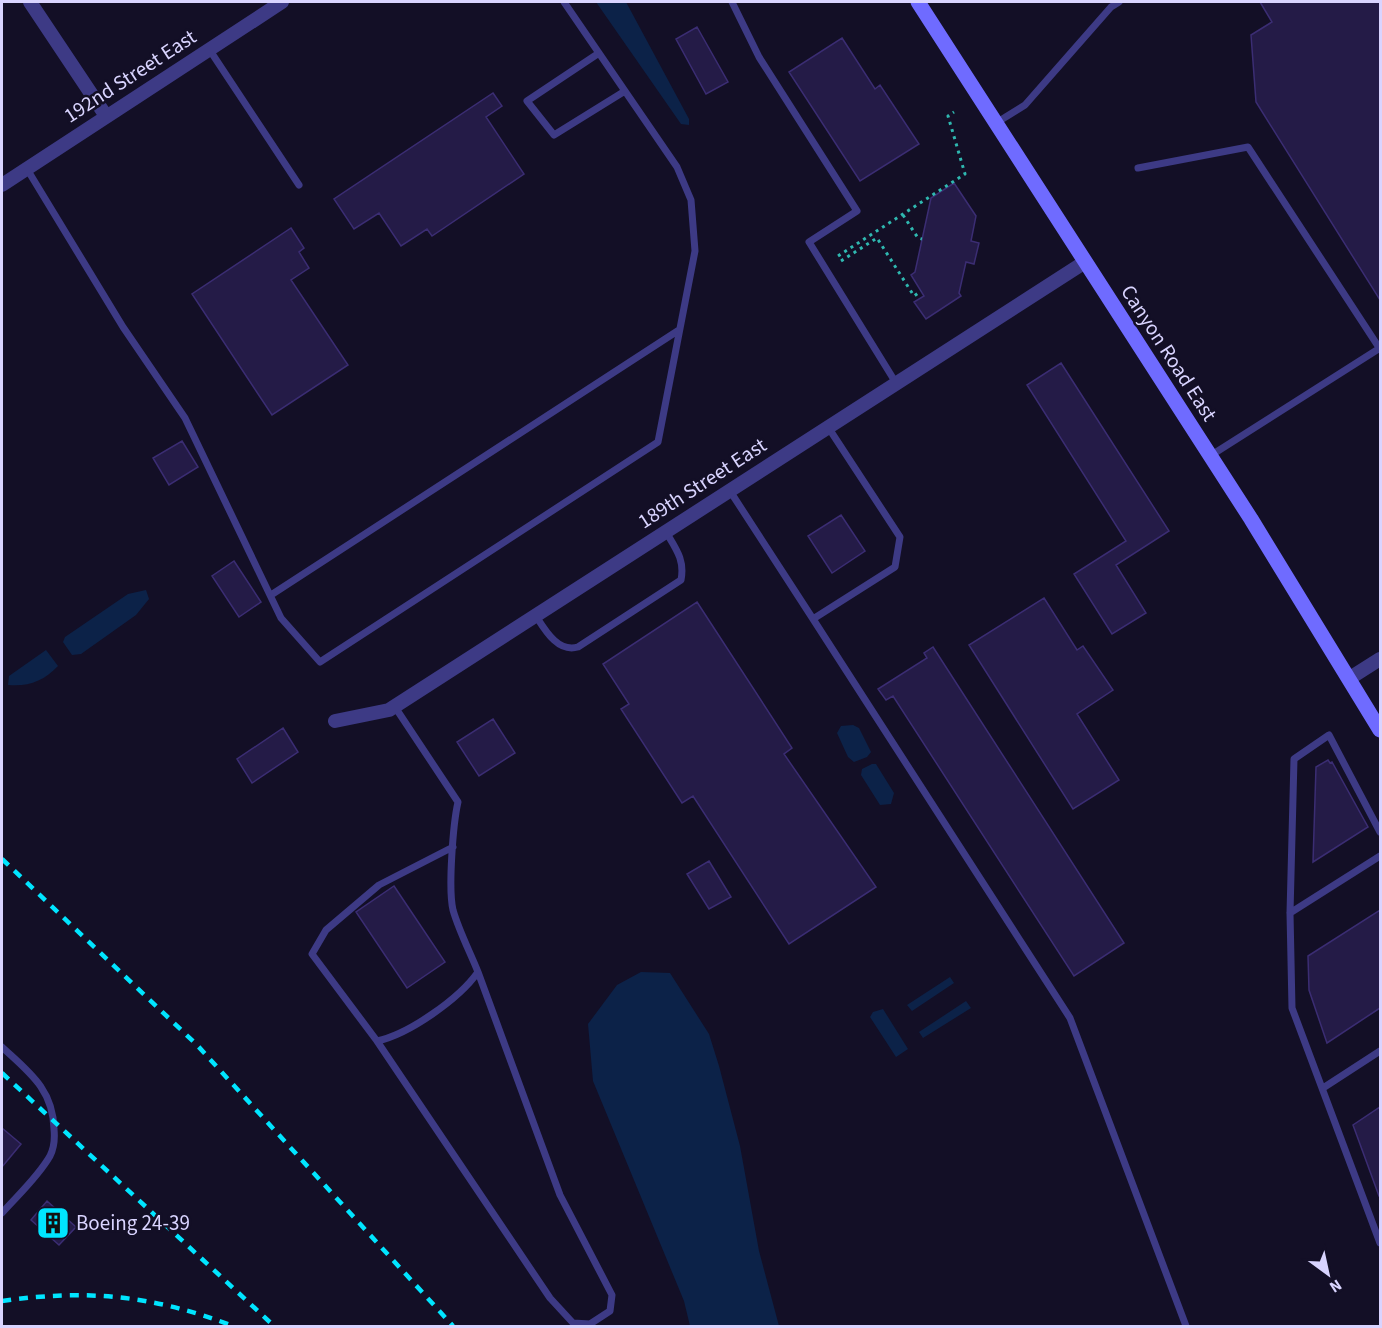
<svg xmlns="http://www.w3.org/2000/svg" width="1382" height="1328" font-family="'Source Sans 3',sans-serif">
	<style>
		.water { fill: #0c2248 }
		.building { fill: #241b47; stroke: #3b2d73; stroke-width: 1.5 }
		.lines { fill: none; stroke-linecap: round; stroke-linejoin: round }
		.path { stroke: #2fb8b0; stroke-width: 3; stroke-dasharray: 3 4.5; stroke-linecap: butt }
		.service { stroke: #3d3a85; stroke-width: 7 }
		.minor { stroke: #3d3a85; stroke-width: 14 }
		.secondary { stroke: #6f6bff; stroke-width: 15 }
		.rail { stroke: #00e5ff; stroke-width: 4.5; stroke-dasharray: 9 8; stroke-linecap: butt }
		.labels { text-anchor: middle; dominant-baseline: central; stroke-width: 5; stroke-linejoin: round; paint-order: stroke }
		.street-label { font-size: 21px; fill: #d9d4ff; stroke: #130f26 }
		.poi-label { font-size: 21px; fill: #d9d4ff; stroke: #130f26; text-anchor: start }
	</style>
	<rect width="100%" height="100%" fill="#130f26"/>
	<path class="water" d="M596,2h30l63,117v6l-8,-1z
		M146,590l3,9 -13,16 -55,39 -9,1 -9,-13 2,-5 63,-43z
		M46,650l12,16c-14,15 -30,21 -50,19l1,-9z
		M853,725l6,3 12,24 -4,5 -13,5 -6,-5 -11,-24 4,-7z
		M872,764h4l18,29 -3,11 -11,1 -19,-30 1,-6z
		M641,972l29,1 39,61 10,32 21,80 19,105 20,75h-89l-6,-25 -91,-220 -5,-57 29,-39z
		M950,977l4,6 -42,28 -5,-6z
		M966,1001l5,7 -48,30 -4,-6z
		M883,1009l25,40 -12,8 -26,-40 3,-5z"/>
	<path class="building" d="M1260,2h120v298l-124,-198 -5,-67 21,-13z
		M697,27l31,55 -22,12 -30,-55z
		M842,38l33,51 5,-4 39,59 -59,37 -71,-109z
		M493,93l9,13 -16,11 38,57 -92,62 -5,-7 -26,17 -22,-33 -25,16 -20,-30z
		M954,183l22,33 -5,25 8,2 -5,21 -8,-2 -7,31 2,3 -35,23 -12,-17 10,-6 -13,-21 4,-3 16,-74z
		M291,228l13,20 -5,4 10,16 -18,12 57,85 -76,50 -80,-121z
		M1061,363l108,168 -53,34 30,48 -34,21 -38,-60 52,-33 -99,-156z
		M182,441l16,26 -29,18 -16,-27z
		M841,515l24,36 -33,22 -24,-37z
		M234,561l27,41 -22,15 -27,-41z
		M1044,598l33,52 6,-4 30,44 -36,24 42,66 -46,29 -104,-164z
		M697,602l95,146 -8,6 92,133 -87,57 -96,-148 -11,7 -61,-94 8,-5 -26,-40z
		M933,647l191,296 -50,33 -181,-280 -7,4 -8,-11 49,-31 -3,-5z
		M493,719l22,34 -36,23 -22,-34z
		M283,728l15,24 -46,31 -15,-24z
		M1328,760l2,3 2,-1 36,65 -55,35 3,-95z
		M709,861l22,36 -22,12 -22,-35z
		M394,886l51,76 -38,26 -51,-76z
		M1380,910v98l-53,35 -18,-53 -1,-34z
		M1380,1107v89h-1l-26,-71z
		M2,1128l19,16 -19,23z
		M47,1201l29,26 -17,18 -28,-25z"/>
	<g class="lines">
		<path class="path" d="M903,215l15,23 4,1
			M838,256l127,-82 -17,-58 6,-4
			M841,261l36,-23 37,58 7,-5"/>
		<path class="service" d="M732,2l27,55 98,154 -48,31 87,141
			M209,49l90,136
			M599,53l-72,48 27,34 71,-44
			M996,123l29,-18 86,-98 8,-5
			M1138,168l110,-21 132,202
			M27,169l96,158 62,91 96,200 39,44 338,-220 37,-191 -4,-51 -14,-33 -113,-165
			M1210,456l170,-108
			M730,491l83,128 82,-52 5,-30 -72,-110
			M271,595l408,-265
			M536,616c9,14 22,37 42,31l103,-67c4,-20 -5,-31 -15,-48
			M813,619l257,399 116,308
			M395,707l63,95c-5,22 -10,87 -5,108 6,21 17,42 25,62 -19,27 -69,62 -101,69l-65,-87 14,-24 53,-45 74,-38
			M1380,832l-51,-97 -35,24 -4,154 2,95 88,235
			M1290,913l90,-57
			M377,1041l173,257 23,25 17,1 20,-13 2,-16 -52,-100 -82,-223
			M2,1047c27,25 51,42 52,82 1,10 0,19 -4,27 -12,21 -33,40 -48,57
			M1323,1088l57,-37"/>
		<path class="minor" d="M30,2l76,114
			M2,185l280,-183
			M1350,678l30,-19
			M335,721l54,-11 696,-448"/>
		<path class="secondary" d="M918,2l333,517 129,211"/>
		<path class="rail" d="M2,859l195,186 256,281
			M2,1073l272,253
			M2,1301c85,-12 150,-6 231,25"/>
	</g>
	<defs>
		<g id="building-square" transform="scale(1.725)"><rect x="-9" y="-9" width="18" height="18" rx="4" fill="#00e5ff" stroke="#130f26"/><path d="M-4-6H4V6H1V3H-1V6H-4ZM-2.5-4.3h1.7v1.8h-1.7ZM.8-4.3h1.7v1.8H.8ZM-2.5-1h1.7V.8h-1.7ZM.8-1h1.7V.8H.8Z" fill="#111"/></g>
	</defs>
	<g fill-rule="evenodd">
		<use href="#building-square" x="53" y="1223"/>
	</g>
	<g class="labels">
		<g class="street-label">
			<text transform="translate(130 76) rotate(-33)">192nd Street East</text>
			<text transform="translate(1169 353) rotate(57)">Canyon Road East</text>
			<text transform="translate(702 483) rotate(-33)">189th Street East</text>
		</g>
		<g class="poi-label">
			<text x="76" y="1223">Boeing 24-39</text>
		</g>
	</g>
	<rect width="1382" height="1328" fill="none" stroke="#d9d4ff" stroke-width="6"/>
	<g transform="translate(1328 1274) rotate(147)" stroke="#130f26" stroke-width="4.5" paint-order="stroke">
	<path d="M0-4.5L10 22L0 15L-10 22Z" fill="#d9d4ff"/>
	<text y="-9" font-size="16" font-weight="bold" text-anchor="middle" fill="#d9d4ff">N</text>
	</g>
</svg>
